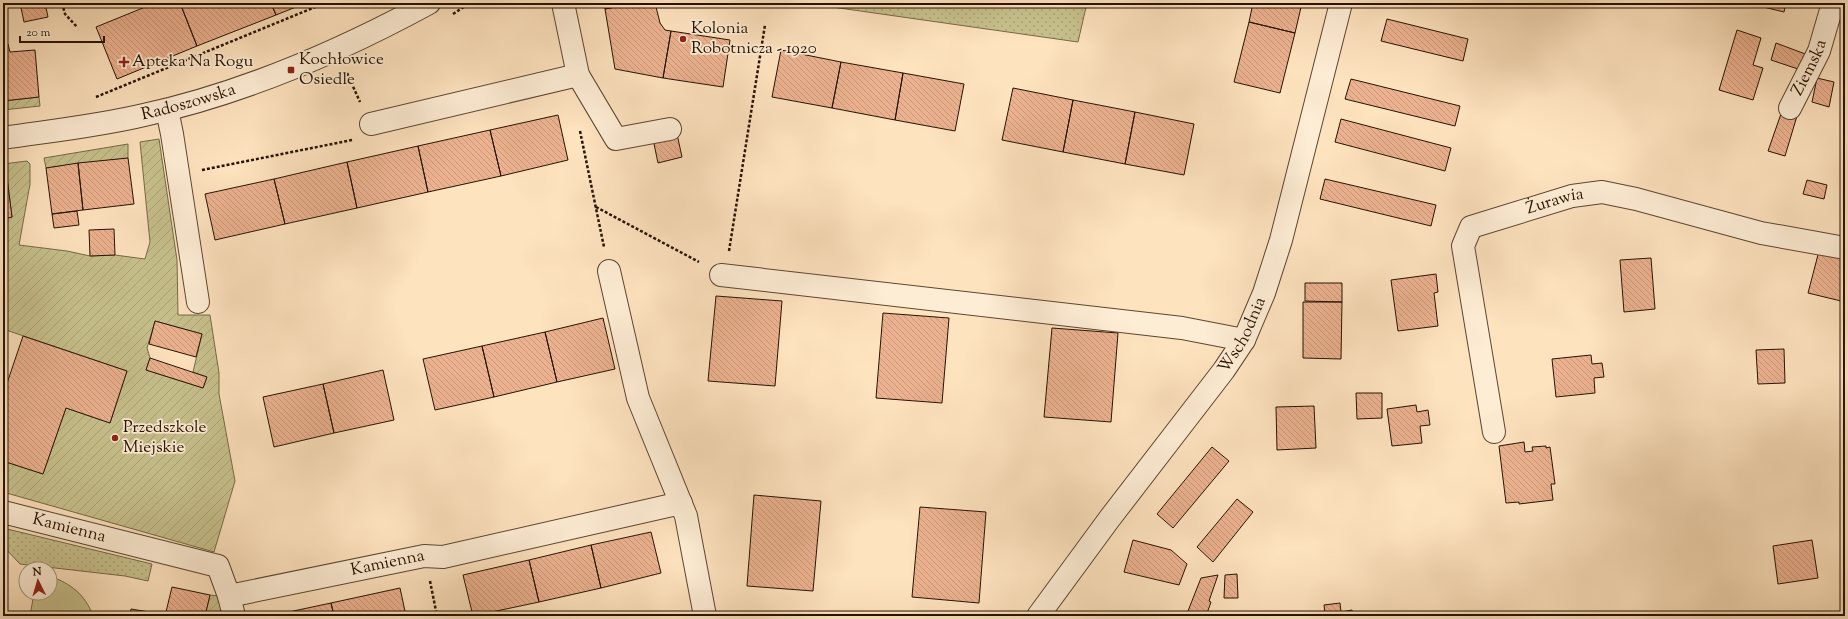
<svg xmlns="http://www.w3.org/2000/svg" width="1848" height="619" font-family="'Sorts Mill Goudy',serif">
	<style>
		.grass { fill: url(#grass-dots); stroke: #766a47 }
		.garden { fill: url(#garden-furrows); stroke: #766a47; fill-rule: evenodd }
		.pitch { fill: #c7c18d; stroke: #766a47 }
		.building { fill: url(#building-back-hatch); stroke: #261201 }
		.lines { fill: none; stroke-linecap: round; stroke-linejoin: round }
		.minor-casing { stroke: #5c4630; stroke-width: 24 }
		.path { stroke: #261201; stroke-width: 2.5; stroke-dasharray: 3 2; stroke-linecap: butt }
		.minor { stroke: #feedd5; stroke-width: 22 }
		.poi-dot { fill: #8f2418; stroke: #feedd5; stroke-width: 1.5 }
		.labels { text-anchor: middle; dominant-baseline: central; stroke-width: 3.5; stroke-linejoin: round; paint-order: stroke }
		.poi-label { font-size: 17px; fill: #261201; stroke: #feedd5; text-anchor: start }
		.street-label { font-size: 17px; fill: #261201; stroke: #feedd5 }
	</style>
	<defs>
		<pattern id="grass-dots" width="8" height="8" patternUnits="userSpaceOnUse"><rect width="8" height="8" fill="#c7c18d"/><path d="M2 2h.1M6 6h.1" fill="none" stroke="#aba578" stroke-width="1.8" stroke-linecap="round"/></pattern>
		<pattern id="garden-furrows" width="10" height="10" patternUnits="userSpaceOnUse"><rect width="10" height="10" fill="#c7c18d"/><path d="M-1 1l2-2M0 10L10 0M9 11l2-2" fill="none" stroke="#aba578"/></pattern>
		<pattern id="building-back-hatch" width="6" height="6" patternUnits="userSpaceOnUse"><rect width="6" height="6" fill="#ecb290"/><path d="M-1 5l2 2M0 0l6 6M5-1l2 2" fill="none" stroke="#ca987a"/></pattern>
	</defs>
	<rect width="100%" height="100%" fill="#fee3bf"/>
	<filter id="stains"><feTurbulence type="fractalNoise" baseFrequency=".005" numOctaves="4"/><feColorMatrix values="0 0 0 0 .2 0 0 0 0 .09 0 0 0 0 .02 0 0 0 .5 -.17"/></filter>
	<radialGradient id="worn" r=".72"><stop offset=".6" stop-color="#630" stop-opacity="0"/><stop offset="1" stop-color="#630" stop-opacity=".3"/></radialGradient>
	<path class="grass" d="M804,3h144l1,5 29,-5h109l-9,39z
		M3,528l149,36 -4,17 -23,-5 -105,-12 -17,-18z"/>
	<path class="garden" d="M39,97l1,9 -37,4v-9z
		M159,139l18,121 1,55h32l9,58v21l16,87 -21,71 -211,-60v-31l40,13 23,-66 44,15 17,-52 -124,-42 1,-110 8,-2 -6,-47h-3v-6l24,-3 3,3v20l-11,61 48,6 23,5 25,-1 30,4 5,-17 -10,-100zM155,321l47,13 -9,38 14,5 -4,11 -57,-18 4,-12 -3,-10z
		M128,144v14l-82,10 -2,-10z
		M210,595l9,1 3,20h-17z"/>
	<path class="pitch" d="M50,576c21,8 35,18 43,40h-63l4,-23h16z"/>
	<path class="building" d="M20,3h25l3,14 -24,5z
		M155,3h25l17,43 -80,33 -21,-52z
		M180,3h91l5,12 -79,31z
		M271,3h35l-30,12z
		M603,3h34l-32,6z
		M637,3h18l5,20 5,7 6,1 -8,47 -48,-9 -10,-60z
		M1253,3h49l-7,30 -46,-11z
		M1760,3h26l-2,9 -25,-6z
		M1387,19l81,20 -5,22 -82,-20z
		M1249,22l46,11 -15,60 -46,-11z
		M1737,30l24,8 -8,27 10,3 -10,32 -34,-10z
		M671,31l59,9 -7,47 -60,-9z
		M1776,43l32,12 -10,14 -27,-9z
		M8,44l2,8 25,-2 4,47 -36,4v-56z
		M781,50l60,12 -9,46 -60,-11z
		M841,62l62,11 -8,47 -63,-12z
		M903,73l61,11 -9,47 -60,-11z
		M1817,78l17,4 -5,25 -17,-5z
		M1351,79l109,27 -5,20 -110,-27z
		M1013,88l60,12 -10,52 -61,-12z
		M1073,100l62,12 -10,52 -62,-12z
		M1782,111l15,5 -12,40 -17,-5z
		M1135,112l59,12 -10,51 -59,-11z
		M558,115l10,45 -67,16 -11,-46z
		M1341,119l110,29 -6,23 -110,-29z
		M490,130l11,46 -73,16 -10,-46z
		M677,134l5,23 -24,6 -5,-24z
		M418,146l10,46 -71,16 -10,-46z
		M128,158l6,46 -51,6 -5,-47z
		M347,162l10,46 -72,16 -11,-45z
		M78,163l5,47 -31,4 -6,-46z
		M3,170h3l6,47 -9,2z
		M274,179l11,45 -70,16 -10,-46z
		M1325,179l111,26 -5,21 -111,-27z
		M1807,180l20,5 -3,14 -21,-5z
		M77,211l2,14 -25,3 -2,-14z
		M114,229l1,26 -25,1 -1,-26z
		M1819,251l26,7v44l-37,-9z
		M1651,258l4,51 -31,3 -4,-52z
		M1436,274l2,18 -4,1 4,33 -40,5 -7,-51z
		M1305,283h37v19l-37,-1z
		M716,296l66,5 -7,85 -67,-5z
		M1303,302h39l-1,57 -38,-1z
		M883,313l66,5 -7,85 -66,-5z
		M603,318l12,51 -58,13 -12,-50z
		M155,321l47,13 -6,23 -47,-13z
		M1052,328l66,5 -7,89 -67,-5z
		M545,332l12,50 -63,15 -12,-51z
		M23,336l104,35 -17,52 -44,-15 -23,66 -40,-13v-66z
		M482,346l12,51 -59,13 -12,-51z
		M1784,349l1,34 -27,1 -2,-34z
		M1591,355l1,9 10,-1 2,14 -10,1 1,15 -39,4 -4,-38z
		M150,358l57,19 -4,11 -57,-18z
		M383,370l11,50 -60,13 -11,-49z
		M323,384l11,49 -60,14 -11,-50z
		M1356,393h26v25l-25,1z
		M1416,405l1,7 11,-2 2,15 -10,1 2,17 -30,3 -5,-37z
		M1314,406l2,42 -39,2 -1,-43z
		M1524,442l1,10 8,-1 -1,-4 14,-1v2l4,-1 5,37h-4l2,16 -34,4v-2l-13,1 -7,-57z
		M1212,447l17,14 -56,67 -16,-14z
		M754,495l67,6 -8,90 -66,-5z
		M1237,499l16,13 -40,50 -16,-15z
		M920,507l66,5 -7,91 -67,-6z
		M651,532l10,41 -60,15 -10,-43z
		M1133,540l38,10 16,14 -8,21 -55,-13z
		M1812,540l6,38 -40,6 -5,-38z
		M591,545l10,43 -62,14 -10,-42z
		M529,560l10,42 -66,14 -10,-41z
		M1237,574l1,24h-14l1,-23z
		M1218,575l-9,26 2,1 -5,14 -18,-5 13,-33z
		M172,587l38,8 -5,21h-40z
		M400,588l6,28h-72l-3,-13z
		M331,603l3,13h-64z
		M1340,603l1,9 11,-2 1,6h-37v-2l9,-1 -1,-8z
		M131,609l18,3 -1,4h-18z"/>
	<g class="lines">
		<g class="minor-casing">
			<g id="minor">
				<path d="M563,3l15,72 38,64 54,-10"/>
				<path id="s1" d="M1790,108l29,-57 14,-48"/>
				<path d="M167,110l5,24 26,168"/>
				<path d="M371,124l207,-49"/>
				<path id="s2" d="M3,138c47,-7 95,-12 141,-23 100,-22 195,-63 285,-112"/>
				<path d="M609,271l29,127 48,118 19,100"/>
				<path d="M721,275l461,53 62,12"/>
				<path id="s3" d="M1494,432l-31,-186 8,-19 101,-31 30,-4 34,7 125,34 84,15"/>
				<path id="s4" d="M3,512l215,54 11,30 5,20"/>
				<path id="s5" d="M229,596l195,-40 19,1 238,-54"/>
				<path id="s6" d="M1038,616l72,-98 114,-148 20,-30 20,-47 17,-53 60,-237"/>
			</g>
		</g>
		<path class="path" d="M62,3l3,11 12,13
			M453,14l17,-11
			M347,73l13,29
			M96,97l229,-94
			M580,131l24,116
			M202,170l150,-30
			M596,207l103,55
			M729,251l36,-226
			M430,581l7,35"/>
		<use href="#minor" class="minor"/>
	</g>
	<g class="poi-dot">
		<circle cx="683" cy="39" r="4"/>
		<path d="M122 56h4v4h4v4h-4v4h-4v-4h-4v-4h4z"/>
		<rect x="287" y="66" width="8" height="8" rx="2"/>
		<circle cx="115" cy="438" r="4"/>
	</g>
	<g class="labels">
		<g class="poi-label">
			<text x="691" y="29">Kolonia<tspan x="691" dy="20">Robotnicza - 1920</tspan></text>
			<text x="299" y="60">Kochłowice<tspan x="299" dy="20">Osiedle</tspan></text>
			<text x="132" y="62">Apteka Na Rogu</text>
			<text x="123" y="428">Przedszkole<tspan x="123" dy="20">Miejskie</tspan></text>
		</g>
		<g class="street-label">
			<text stroke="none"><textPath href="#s1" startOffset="45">Ziemska</textPath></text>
			<text stroke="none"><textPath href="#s2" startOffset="189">Radoszowska</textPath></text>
			<text stroke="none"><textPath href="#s3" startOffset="297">Żurawia</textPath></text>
			<text stroke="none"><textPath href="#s6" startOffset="348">Wschodnia</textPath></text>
			<text stroke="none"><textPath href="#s4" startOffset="68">Kamienna</textPath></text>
			<text stroke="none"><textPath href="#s5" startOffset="162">Kamienna</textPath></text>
		</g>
	</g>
	<rect width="1848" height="619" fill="none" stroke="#fee3bf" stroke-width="16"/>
	<rect x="4" y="4" width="1840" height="611" fill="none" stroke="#261201" stroke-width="2"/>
	<rect x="8" y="8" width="1832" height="603" fill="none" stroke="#261201"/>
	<g transform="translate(38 581) rotate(355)"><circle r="19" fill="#feedd5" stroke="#a89580"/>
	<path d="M0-3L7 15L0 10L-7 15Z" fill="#8f2418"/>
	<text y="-6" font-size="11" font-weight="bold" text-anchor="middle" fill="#261201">N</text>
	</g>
	<path d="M20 36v6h84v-6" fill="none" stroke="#261201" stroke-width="2"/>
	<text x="26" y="36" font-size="12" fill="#261201" stroke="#feedd5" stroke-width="3" paint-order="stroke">20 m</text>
	<rect width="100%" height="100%" filter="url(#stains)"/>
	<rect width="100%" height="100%" fill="url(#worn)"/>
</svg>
